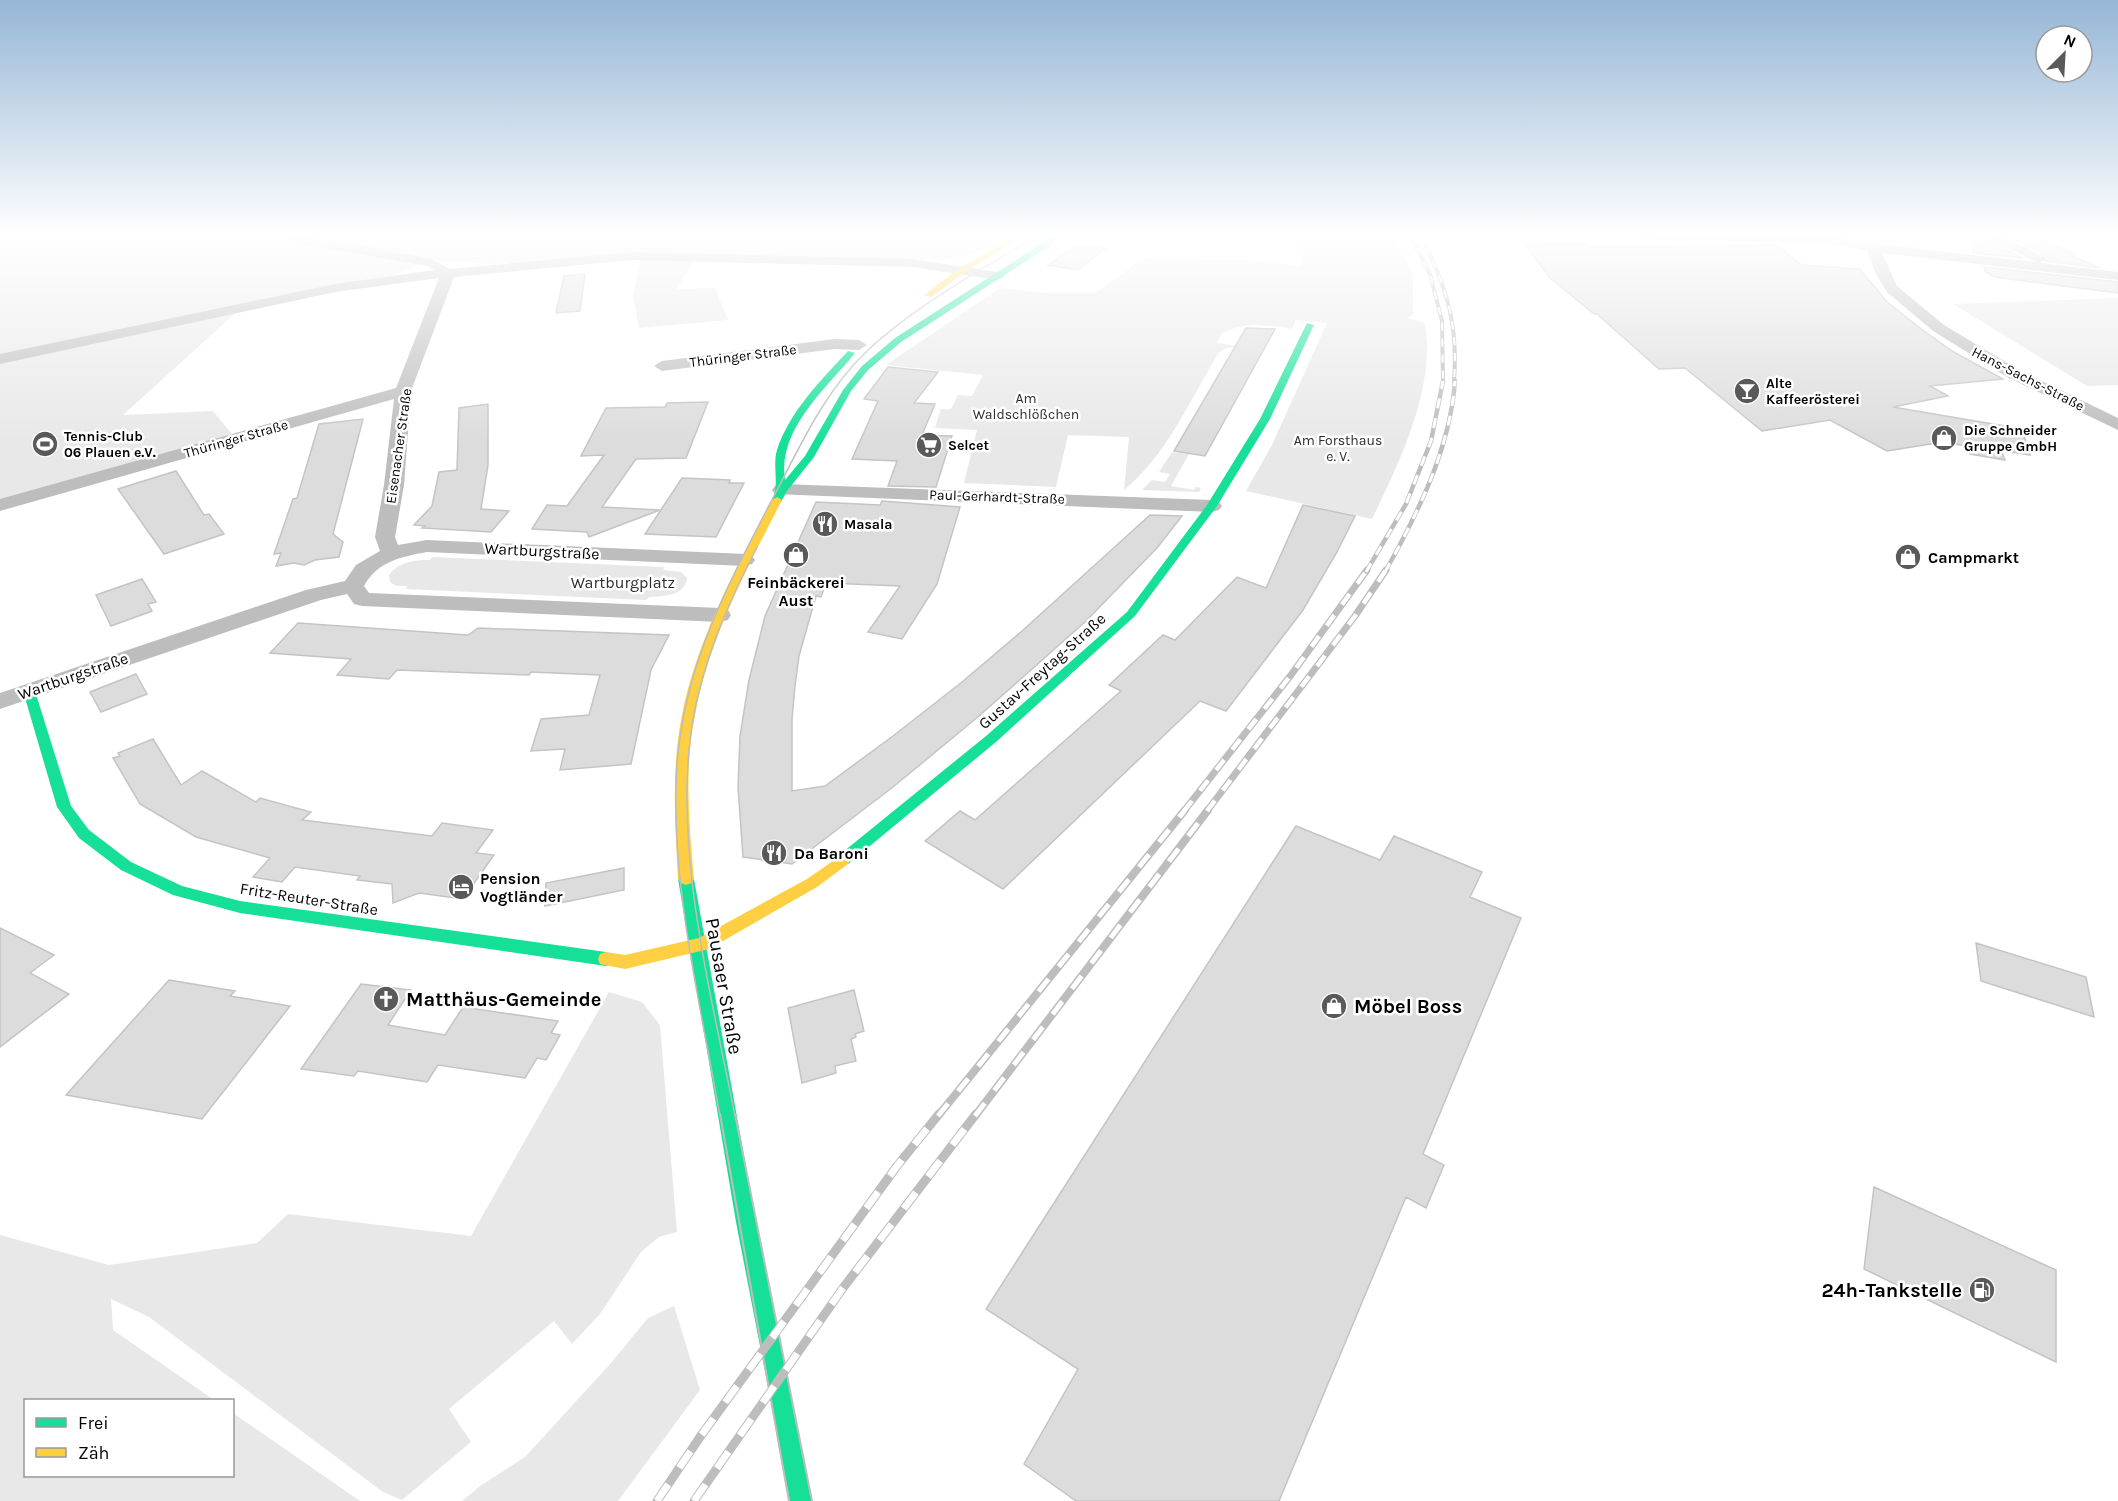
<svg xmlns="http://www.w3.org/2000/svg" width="2118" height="1501" font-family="Karla,sans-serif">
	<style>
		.green { fill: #e8e8e8 }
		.building { fill: #dcdcdc; stroke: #c4c4c4; stroke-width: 1.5 }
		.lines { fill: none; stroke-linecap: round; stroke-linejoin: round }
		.street { fill: #bdbdbd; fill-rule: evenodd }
		.fast { fill: #16e098; fill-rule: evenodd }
		.slow { fill: #ffcf43; fill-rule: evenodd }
		.tram-far1 { stroke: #bdbdbd; stroke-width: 1.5 }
		.tram { stroke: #bdbdbd; stroke-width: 2 }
		.rail-far4-casing { stroke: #bdbdbd; stroke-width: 4 }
		.rail-far3-casing { stroke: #bdbdbd; stroke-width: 4.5 }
		.rail-far2-casing { stroke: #bdbdbd; stroke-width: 7 }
		.rail-far1-casing { stroke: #bdbdbd; stroke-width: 8 }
		.rail-casing { stroke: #bdbdbd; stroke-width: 9 }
		.rail-far4 { stroke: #fff; stroke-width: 2; stroke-dasharray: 8; stroke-linecap: butt }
		.rail-far3 { stroke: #fff; stroke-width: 3; stroke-dasharray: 10; stroke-linecap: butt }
		.rail-far2 { stroke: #fff; stroke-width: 4.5; stroke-dasharray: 13; stroke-linecap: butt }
		.rail-far1 { stroke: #fff; stroke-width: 5; stroke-dasharray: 16; stroke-linecap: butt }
		.rail { stroke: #fff; stroke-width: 7; stroke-dasharray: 20; stroke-linecap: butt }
		.labels { text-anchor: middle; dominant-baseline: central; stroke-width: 5; stroke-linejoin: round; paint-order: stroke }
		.far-street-label { font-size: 14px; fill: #000; stroke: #fff }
		.far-poi-label { font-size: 14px; font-weight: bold; fill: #000; stroke: #fff; text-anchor: start }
		.far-park-label { font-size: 14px; fill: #2d2d2d; stroke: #fff }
		.street-label { font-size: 16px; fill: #000; stroke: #fff }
		.poi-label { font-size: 16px; font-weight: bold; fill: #000; stroke: #fff; text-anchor: start }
		.park-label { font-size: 16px; fill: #2d2d2d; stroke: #fff }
		.near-street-label { font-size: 20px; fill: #000; stroke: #fff }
		.near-poi-label { font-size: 20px; font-weight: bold; fill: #000; stroke: #fff; text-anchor: start }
	</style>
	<rect width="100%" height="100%" fill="#fff"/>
	<path class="green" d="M0,233h1006l-26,19 -39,8 -266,-6 -181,10 -57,-3 -20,4 -23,10 -153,29 -1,5 -117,106 90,-4 19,23 -232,66z
		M1840,233h48l34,16 -54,-6z
		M1296,236l99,1 18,37v40l-5,4 17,5c1,11 3,22 2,33 -3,55 -31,114 -55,163l-126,-28 26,-46 55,-122 -31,-3 -4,9c-25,-4 -48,-8 -71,5l-4,9 20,3 -13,3 -6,5c-28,46 -52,102 -94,136l5,-53 -61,-2 -12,52 -92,-4 13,-53 -42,-2 6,-19h10l7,-14 14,1 11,-21 -97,-10 114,-77 43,5h52l47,-34 106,1 53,6 3,-13z
		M641,260l54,1 -19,28 39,-1 13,32 -89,8 -6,-32z
		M2118,298v87l-31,1 -134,-82z
		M1172,452l17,2 -18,32 23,4 2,-3 5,1 -2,4 -57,-2 10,-10 13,2 5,-8 -11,-2z
		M432,557l233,10 -2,3 18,2 6,6c-2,18 -23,18 -38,19l-3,3 -240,-11 1,-3h-11l-6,-4 -1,-7c10,-13 25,-15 41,-15z
		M609,992l33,10 18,23 17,207 -18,5 -18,15 -41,62 -28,30 -18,-23 -105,88 22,33 -69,58 -19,-8 -234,-175 -38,-18 2,31 101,70h-188v76h206l1,-63 127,88h-360v-266l109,30 148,-22 31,-29 183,22z
		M674,1306l26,84 -82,111h-156l18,-15 45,-29 86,-94 37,-45z"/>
	<path class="building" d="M2031,234l42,19 -5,1 32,14 -54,-7 2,-2 -3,-5 -38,-18z
		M1983,238l40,20 -50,-5 -1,-14z
		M1523,242l63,1 3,4 187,-2 26,20 58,4 27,33 33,26 32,23 51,28 -73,7 18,10 -55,11 129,22 8,26 -29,-5 4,10 -35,-6 -3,-8 -24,-4 -56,9 -57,-31 -68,11 -77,-63 -26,1 -62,-55h-3l-45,-37z
		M1071,248h35l-28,22 -30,-5z
		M1984,267l134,15v11l-124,-16 -9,-6z
		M585,274l-5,37 -24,2 8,-37z
		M1246,328l29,1 -70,127 -31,-5z
		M888,367l50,5 -24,31 21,1 -13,31 30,1 -16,51 -48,-1 9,-25 -45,-2 26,-58 -14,-2z
		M708,402l-22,56 -50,1 -34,48 58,3 -71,27 -2,-5 -55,-3 15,-24 20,1 37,-51 -23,1 25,-48 59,-1 2,-4z
		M488,404v61l-7,44 28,2 -18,21 -69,-4 3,-2 -11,-1 18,-19 7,-34 18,-2 2,-62z
		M363,419l-30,115 10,8 -4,15 -24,3 -11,5 -10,-2 -18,3 5,-13 -7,1 19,-55 4,-1 22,-74z
		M176,471l28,44 5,-1 15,20 -60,20 -46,-65z
		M682,478l48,2 -1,3h15l-28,54 -71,-3z
		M882,501l78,6 -23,77 -35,55 -34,-7 32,-46 -74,-3 -5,14 -5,-1 -17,60 -4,30 -3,33v72l33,-5 68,-50 69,-54 60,-51 128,-116 32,1 -25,32 -72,74 -106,94 -86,71 -101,77 -49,-7 -5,-70 2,-51 9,-56 16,-64 51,-114 64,3z
		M1303,505l52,11 -18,36 -34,58 -77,101 -26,-10 -197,188 -78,-48 35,-30 15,9 146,-129 -12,-6 54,-50 12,5 62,-63 29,11z
		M142,579l14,23 -8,2 4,7 -41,15 -15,-31z
		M298,623l170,12 10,-7 191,7 -18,35 -20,94 -71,6 5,-21 -34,2 10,-32 48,-4 11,-40 -69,-3 -2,3 -132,-5 -8,9 -52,-4 14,-16 -81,-6z
		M136,674l11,20 -46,18 -11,-20z
		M153,739l28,46 21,-14 54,31 4,-4 51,14 -9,8 130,16 10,-13 51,7 -17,23 18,2 -31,44 -44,-6 -26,10 -1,-19 -35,-4 3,-4 -65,-9 -13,15 -29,-5 17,-19 -74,-21 -56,-33 -27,-46 7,-2 -2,-3z
		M1296,826l84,34 14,-24 88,36 -12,25 51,21 -98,236 21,11 -18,43 -20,-11 -127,304h-203l-52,-37 54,-95 -92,-60z
		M624,868v22l-79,16 1,-23z
		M0,928l54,27 -24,18 39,21 -69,53z
		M1976,943l110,34 8,40 -113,-36z
		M169,980l66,11 -5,5 60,10 -88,113 -136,-24z
		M361,984l50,6 -23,35 57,10 18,-28 95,14 -7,12 9,2 -14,25 -9,-2 -12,20 -87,-13 -11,17 -69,-11 -4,5 -53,-7z
		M854,990l10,41 -9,3 1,3 -5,2 5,22 -21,5 1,7 -34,10 -14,-75z
		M1874,1187l182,83v92l-192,-93z"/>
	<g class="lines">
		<path class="street" d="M275,233h20l136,26 19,10 182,-17 280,7 86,13 7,4 -7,4 -86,-13 -280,-7 -178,17 -43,114 -7,94 -9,52 3,8 29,-5 318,14 7,2 3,4 -3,4 -7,2 -318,-14c-26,5 -49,9 -63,34l5,7 351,15 8,2 3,5 -3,5 -8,2 -358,-16 -8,-2 -7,-10 -26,6 -321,109v-16l306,-103 39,-9 11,-16 24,-14 -5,-14 9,-52 10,-86 -394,112v-12l396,-111 43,-110 -104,14 -335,72v-10l335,-70 100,-14 -8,-4 -119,-21 -31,-9z
			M1279,233h415l140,3 39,8 163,18 -59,-29h17l50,23 2,3 -6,4 78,9v8l-236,-27 15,33 47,39 75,45 99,48v12l-111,-53 -74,-46 -46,-39 -11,-18 -9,-23 -33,-7 -251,-6 -297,-1z
			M835,339l24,1 8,5 -8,5 -24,-1 -173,22 -8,-5 8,-5z
			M782,484l430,16 7,2 3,4 -3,4 -7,2 -437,-18 -3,-4 3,-4z"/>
		<path class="fast" d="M1054,233h6l-7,11 -152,98 -33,28 -17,21 -37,66 -27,34 -6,11h-8l-1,-2c8,-16 0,-33 5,-50 12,-38 45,-71 71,-99l7,2c-28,35 -78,76 -70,127l20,-24 38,-66 19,-24 33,-28 152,-98z
			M1307,323l7,2 -44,94 -53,87 -82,110 -139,126 -148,122h-10l-2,-4 2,-4 148,-120 141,-124 80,-107 53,-86z
			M29,687l6,4 36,115 18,24 42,32 51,24 58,15 366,51 6,2 2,5 -2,5 -6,2 -366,-53 -67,-18 -52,-25 -42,-32 -22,-31 -34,-116z
			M686,873l5,2 3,4 62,343 56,279h-22l-54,-279 -58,-343 3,-4z"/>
		<path class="slow" d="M1021,233h7l-61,38 -36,26 -7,-2 37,-28z
			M777,497l5,3c-35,68 -73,139 -87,215 -11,54 -6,110 -1,164l-3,4 -5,2 -5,-2 -3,-4c-3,-54 -7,-110 4,-164 15,-76 54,-147 90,-215z
			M843,854l5,2 2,4 -2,4 -31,23 -108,62 -84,20 -25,-5 -2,-5 2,-5 6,-2 19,3 74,-17 108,-59z"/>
		<path class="tram-far1" d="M720,1116c-19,-108 -46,-217 -44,-327 1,-111 49,-199 99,-295 26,-50 50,-103 92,-143 49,-46 117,-83 175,-118
			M735,1116c-24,-123 -62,-266 -43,-391 10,-63 36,-122 65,-178"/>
		<path class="tram" d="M720,1114l69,387
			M735,1114l77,387"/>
		<g class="rail-far4-casing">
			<path id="rail-far4" d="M1409,233l21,41 12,47 1,61
				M1426,246c23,48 32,83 28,136"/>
		</g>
		<g class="rail-far3-casing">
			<path id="rail-far3" d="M1366,572l40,-68 25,-63 12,-60
				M1385,572c33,-59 65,-123 70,-191"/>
		</g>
		<g class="rail-far2-casing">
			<path id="rail-far2" d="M1184,811l107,-136 76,-105
				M1207,811l148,-195 31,-46"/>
		</g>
		<g class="rail-far1-casing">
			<path id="rail-far1" d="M938,1116l247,-306
				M975,1116l233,-306"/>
		</g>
		<g class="rail-casing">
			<path id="rail" d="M657,1501l43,-64 197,-271 42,-52
				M694,1501l149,-213 133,-174"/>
		</g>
		<use href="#rail-far4" class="rail-far4"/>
		<use href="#rail-far3" class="rail-far3"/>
		<use href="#rail-far2" class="rail-far2"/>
		<use href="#rail-far1" class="rail-far1"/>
		<use href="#rail" class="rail"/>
	</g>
	<linearGradient id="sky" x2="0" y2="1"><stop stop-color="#95b6d6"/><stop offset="0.53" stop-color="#fff"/><stop offset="1" stop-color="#fff" stop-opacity="0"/></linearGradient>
	<rect width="2118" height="443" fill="url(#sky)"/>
	<defs>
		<g id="bar-disc" transform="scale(1.35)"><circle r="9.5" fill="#595959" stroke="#fff"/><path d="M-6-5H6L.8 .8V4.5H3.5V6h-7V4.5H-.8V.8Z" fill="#fff"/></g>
		<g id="shop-disc" transform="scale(1.35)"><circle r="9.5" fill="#595959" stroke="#fff"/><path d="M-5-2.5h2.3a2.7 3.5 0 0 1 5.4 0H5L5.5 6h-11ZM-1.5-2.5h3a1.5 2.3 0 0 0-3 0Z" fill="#fff"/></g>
		<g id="stadium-disc" transform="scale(1.35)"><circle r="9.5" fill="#595959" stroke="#fff"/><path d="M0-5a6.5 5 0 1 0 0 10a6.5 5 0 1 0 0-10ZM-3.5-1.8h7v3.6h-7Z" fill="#fff"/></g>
		<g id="supermarket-disc" transform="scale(1.35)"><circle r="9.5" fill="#595959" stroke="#fff"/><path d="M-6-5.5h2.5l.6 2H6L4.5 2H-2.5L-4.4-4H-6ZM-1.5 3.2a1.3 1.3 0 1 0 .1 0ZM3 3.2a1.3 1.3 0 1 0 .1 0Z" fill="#fff"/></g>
		<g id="restaurant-disc" transform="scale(1.35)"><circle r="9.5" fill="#595959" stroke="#fff"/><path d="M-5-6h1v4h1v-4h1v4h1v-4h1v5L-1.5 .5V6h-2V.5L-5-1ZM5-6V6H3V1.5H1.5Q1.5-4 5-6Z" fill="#fff"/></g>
		<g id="hotel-disc" transform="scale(1.35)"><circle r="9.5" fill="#595959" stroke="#fff"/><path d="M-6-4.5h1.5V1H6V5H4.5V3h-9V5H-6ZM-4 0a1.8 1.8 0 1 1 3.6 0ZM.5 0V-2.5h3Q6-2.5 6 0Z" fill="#fff"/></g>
		<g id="church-disc" transform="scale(1.35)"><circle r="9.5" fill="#595959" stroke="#fff"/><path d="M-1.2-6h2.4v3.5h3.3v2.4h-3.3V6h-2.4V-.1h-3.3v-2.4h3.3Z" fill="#fff"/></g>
		<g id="fuel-disc" transform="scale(1.35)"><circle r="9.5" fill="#595959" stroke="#fff"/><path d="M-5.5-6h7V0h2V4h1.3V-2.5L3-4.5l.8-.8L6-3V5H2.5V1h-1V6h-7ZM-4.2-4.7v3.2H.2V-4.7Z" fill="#fff"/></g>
	</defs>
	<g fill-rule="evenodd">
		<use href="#bar-disc" x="1747" y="391"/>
		<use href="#shop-disc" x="1944" y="438"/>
		<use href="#stadium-disc" x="45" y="444"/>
		<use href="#supermarket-disc" x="929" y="445"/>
		<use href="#restaurant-disc" x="825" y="524"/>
		<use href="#shop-disc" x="796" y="555"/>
		<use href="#shop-disc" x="1908" y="557"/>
		<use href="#restaurant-disc" x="774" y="853"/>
		<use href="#hotel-disc" x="461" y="887"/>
		<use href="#church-disc" x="386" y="999"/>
		<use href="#shop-disc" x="1334" y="1006"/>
		<use href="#fuel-disc" x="1982" y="1290"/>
	</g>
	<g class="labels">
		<g class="far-street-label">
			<text transform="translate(743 356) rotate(-7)">Thüringer Straße</text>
			<text transform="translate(2028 379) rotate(27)">Hans-Sachs-Straße</text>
			<text transform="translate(236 439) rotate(-16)">Thüringer Straße</text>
			<text transform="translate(399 446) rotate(-82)">Eisenacher Straße</text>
			<text transform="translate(997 497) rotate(2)">Paul-Gerhardt-Straße</text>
		</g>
		<g class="far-poi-label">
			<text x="1766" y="383">Alte<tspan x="1766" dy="16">Kaffeerösterei</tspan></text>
			<text x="1964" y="430">Die Schneider<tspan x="1964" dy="16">Gruppe GmbH</tspan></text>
			<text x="64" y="436">Tennis-Club<tspan x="64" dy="16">06 Plauen e.V.</tspan></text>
			<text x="948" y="445">Selcet</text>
			<text x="844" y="524">Masala</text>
		</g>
		<g class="far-park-label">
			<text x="1026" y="398">Am<tspan x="1026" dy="16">Waldschlößchen</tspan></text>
			<text x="1338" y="440">Am Forsthaus<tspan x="1338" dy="16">e. V.</tspan></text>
		</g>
		<g class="street-label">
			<text transform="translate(542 551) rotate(3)">Wartburgstraße</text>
			<text transform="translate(1042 671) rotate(-42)">Gustav-Freytag-Straße</text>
			<text transform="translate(73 676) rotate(-19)">Wartburgstraße</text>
			<text transform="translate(309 899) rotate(9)">Fritz-Reuter-Straße</text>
		</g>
		<g class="poi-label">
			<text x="1928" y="557">Campmarkt</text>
			<text x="796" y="582" text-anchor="middle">Feinbäckerei<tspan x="796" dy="18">Aust</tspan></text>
			<text x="794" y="853">Da Baroni</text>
			<text x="480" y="878">Pension<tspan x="480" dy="18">Vogtländer</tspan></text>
		</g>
		<g class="park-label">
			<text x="623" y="582">Wartburgplatz</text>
		</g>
		<g class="near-street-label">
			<text transform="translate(724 986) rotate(80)">Pausaer Straße</text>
		</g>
		<g class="near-poi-label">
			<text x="406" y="999">Matthäus-Gemeinde</text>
			<text x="1354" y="1006">Möbel Boss</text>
			<text x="1962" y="1290" text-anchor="end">24h-Tankstelle</text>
		</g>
	</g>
	<rect x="24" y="1399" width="210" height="78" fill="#ffffff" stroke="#999999" stroke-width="1.5"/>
	<rect x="36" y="1418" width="30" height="9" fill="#16e098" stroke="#999999" stroke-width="1.5"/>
	<text x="78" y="1429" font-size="18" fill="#000000">Frei</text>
	<rect x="36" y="1448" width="30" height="9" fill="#ffcf43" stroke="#999999" stroke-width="1.5"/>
	<text x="78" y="1459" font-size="18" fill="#000000">Zäh</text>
	<g transform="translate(2064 54) rotate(24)"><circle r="28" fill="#ffffff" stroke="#999999" stroke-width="1.5"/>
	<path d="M0-4.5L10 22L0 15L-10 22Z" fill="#595959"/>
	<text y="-9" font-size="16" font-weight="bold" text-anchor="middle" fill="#000000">N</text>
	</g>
</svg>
